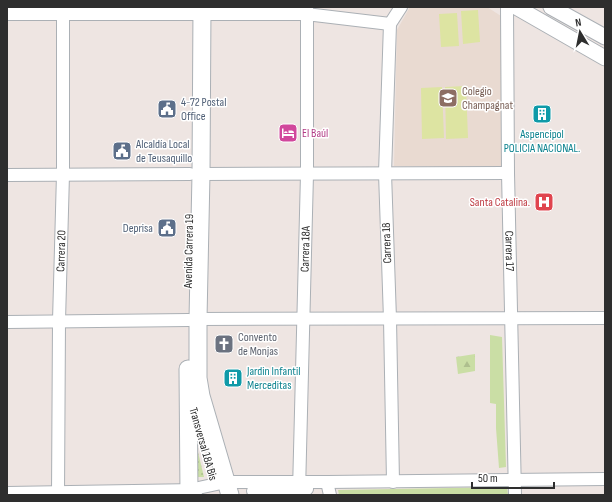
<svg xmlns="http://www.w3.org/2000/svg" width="612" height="502" font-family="'Sofia Sans Condensed',sans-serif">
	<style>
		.education { fill: #e9dad1 }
		.grass { fill: url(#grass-dots) }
		.forest { fill: url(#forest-firs) }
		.park { fill: #cadea5 }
		.pitch { fill: #dde4a2 }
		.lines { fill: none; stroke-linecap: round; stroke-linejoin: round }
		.minor-casing { stroke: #abb0b5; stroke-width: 14 }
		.tertiary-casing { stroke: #abb0b5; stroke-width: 17 }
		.secondary-casing { stroke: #abb0b5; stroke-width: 19 }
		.minor { stroke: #fff; stroke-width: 12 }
		.tertiary { stroke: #fff; stroke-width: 15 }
		.secondary { stroke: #fff; stroke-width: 17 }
		.labels { text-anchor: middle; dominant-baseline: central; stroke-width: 3; stroke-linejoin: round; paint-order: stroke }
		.education-label { font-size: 12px; fill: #785e54; stroke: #fff; text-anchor: start }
		.service-label { font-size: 12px; fill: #4e5e75; stroke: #fff; text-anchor: start }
		.hotel-label { font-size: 12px; fill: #b23c85; stroke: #fff; text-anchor: start }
		.culture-label { font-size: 12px; fill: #0d838f; stroke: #fff }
		.health-label { font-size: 12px; fill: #be3a42; stroke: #fff; text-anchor: end }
		.street-label { font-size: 12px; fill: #2e2e2e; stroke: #fff }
		.worship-label { font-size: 12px; fill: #5b616d; stroke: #fff; text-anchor: start }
	</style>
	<defs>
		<pattern id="grass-dots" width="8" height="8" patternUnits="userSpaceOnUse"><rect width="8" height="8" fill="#cadea5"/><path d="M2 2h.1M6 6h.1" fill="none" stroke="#aebf8e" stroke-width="1.8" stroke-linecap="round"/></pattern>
		<pattern id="forest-firs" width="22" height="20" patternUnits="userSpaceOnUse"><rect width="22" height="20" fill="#cadea5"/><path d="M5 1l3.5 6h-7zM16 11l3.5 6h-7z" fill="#aebf8e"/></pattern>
	</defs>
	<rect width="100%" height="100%" fill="#eee5e2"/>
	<path class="education" d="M410,7h77l14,9 1,152 -108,-2 3,-136z"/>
	<path class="grass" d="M197,448l7,29h-6z"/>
	<path class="forest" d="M475,354v17l-17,3 -2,-17z"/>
	<path class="park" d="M490,335l12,2 4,130 -7,1 -3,-40v-24l-6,-1z
		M507,487l1,8h-169l-1,-5z"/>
	<path class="pitch" d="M478,10l2,32 -17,2 -2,-33z
		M457,13l2,33 -18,1 -2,-33z
		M466,86l2,52 -22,1 -1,-52z
		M442,87l2,51 -22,1 -1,-51z"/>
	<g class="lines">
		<g class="minor-casing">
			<g id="minor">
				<path id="s1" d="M507,7l1,166 7,322"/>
				<path d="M7,14h299l84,10"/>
				<path d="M201,174l307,-1"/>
				<path d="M7,175l183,-1"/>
				<path d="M198,319l407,-1"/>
				<path d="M7,322l182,-2"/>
				<path d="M327,482l3,13"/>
				<path d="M393,482l-3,-163 -5,-146 5,-149 11,-17"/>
				<path d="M189,490l37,-8h101l278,-3"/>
				<path d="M253,491h46l8,-2"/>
				<path id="s2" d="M299,491l8,-317v-167"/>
				<path d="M7,493l190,-3"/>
				<path id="s3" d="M58,495l1,-174 4,-147v-167"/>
			</g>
		</g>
		<g class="tertiary-casing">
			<path id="tertiary" d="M516,7l89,51
				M551,7l54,30"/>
		</g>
		<g class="secondary-casing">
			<path id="secondary" d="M202,7l-1,167 -3,145v59l3,18 29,99
				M188,369l1,126"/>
		</g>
		<use href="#minor" class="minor"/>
		<use href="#tertiary" class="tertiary"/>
		<use href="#secondary" class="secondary"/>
	</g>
	<defs>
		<g id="school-square" transform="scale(1)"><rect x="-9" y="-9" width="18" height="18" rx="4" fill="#8d6e63" stroke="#fff"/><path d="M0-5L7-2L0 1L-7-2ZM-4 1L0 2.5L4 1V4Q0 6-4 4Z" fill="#fff"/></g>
		<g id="civic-square" transform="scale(1)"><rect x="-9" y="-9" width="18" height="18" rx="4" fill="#5c6f8a" stroke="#fff"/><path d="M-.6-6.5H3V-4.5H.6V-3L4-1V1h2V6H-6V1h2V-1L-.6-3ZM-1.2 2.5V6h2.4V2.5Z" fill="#fff"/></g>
		<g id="building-square" transform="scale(1)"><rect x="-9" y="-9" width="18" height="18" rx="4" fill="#0f9aa8" stroke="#fff"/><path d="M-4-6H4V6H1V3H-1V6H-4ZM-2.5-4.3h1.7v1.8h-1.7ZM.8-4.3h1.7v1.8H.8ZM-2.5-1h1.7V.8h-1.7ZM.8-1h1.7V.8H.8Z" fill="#fff"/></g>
		<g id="hotel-square" transform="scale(1)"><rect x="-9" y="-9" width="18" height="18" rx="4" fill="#d1479c" stroke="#fff"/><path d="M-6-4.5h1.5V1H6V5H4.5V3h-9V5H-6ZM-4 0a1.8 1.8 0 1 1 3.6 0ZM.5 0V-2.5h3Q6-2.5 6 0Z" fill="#fff"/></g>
		<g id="hospital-square" transform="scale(1)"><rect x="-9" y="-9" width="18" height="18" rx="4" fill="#e0444e" stroke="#fff"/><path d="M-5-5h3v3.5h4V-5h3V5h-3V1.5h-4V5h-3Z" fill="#fff"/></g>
		<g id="church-square" transform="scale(1)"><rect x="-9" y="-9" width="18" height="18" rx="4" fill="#6b7280" stroke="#fff"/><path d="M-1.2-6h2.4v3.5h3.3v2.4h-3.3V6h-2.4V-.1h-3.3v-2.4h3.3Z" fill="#fff"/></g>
	</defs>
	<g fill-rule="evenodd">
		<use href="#school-square" x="448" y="98"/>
		<use href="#civic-square" x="167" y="109"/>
		<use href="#building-square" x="542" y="114"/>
		<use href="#hotel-square" x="288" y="133"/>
		<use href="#civic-square" x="122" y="151"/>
		<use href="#hospital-square" x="544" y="202"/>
		<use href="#civic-square" x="167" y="228"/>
		<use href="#church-square" x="224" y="344"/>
		<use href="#building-square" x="233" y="378"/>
	</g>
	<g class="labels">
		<g class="education-label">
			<text x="462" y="91">Colegio<tspan x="462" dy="14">Champagnat</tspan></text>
		</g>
		<g class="service-label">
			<text x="181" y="102">4-72 Postal<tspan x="181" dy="14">Office</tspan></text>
			<text x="136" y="144">Alcaldía Local<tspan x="136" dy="14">de Teusaquillo</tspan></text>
			<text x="153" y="228" text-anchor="end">Deprisa</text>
		</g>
		<g class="hotel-label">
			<text x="302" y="133">El Baúl</text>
		</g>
		<g class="culture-label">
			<text x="542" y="134">Aspencipol<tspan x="542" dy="14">POLICIA NACIONAL.</tspan></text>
			<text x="247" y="371" text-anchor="start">Jardin Infantil<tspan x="247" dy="14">Merceditas</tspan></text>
		</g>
		<g class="health-label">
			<text x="530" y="202">Santa Catalina.</text>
		</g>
		<g class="street-label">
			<text transform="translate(387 243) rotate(-92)">Carrera 18</text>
			<text stroke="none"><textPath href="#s2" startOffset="242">Carrera 18A</textPath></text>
			<text stroke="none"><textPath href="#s3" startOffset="244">Carrera 20</textPath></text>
			<text transform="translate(189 251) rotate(-89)">Avenida Carrera 19</text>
			<text stroke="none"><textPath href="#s1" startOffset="244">Carrera 17</textPath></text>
			<text transform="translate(203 444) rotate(74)">Transversal 18A Bis</text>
		</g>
		<g class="worship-label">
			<text x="238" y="337">Convento<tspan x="238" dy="14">de Monjas</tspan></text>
		</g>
	</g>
	<rect width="612" height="502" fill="none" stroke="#2e2e2e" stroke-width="16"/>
	<g transform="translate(580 32) rotate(350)" stroke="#ffffff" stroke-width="3" paint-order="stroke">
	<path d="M0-3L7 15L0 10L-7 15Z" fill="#2e2e2e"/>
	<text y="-6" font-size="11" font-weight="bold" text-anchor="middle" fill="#2e2e2e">N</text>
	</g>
	<path d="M472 482v6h82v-6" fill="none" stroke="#2e2e2e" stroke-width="2"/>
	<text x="478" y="482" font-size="12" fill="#2e2e2e" stroke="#ffffff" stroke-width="3" paint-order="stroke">50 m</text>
</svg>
